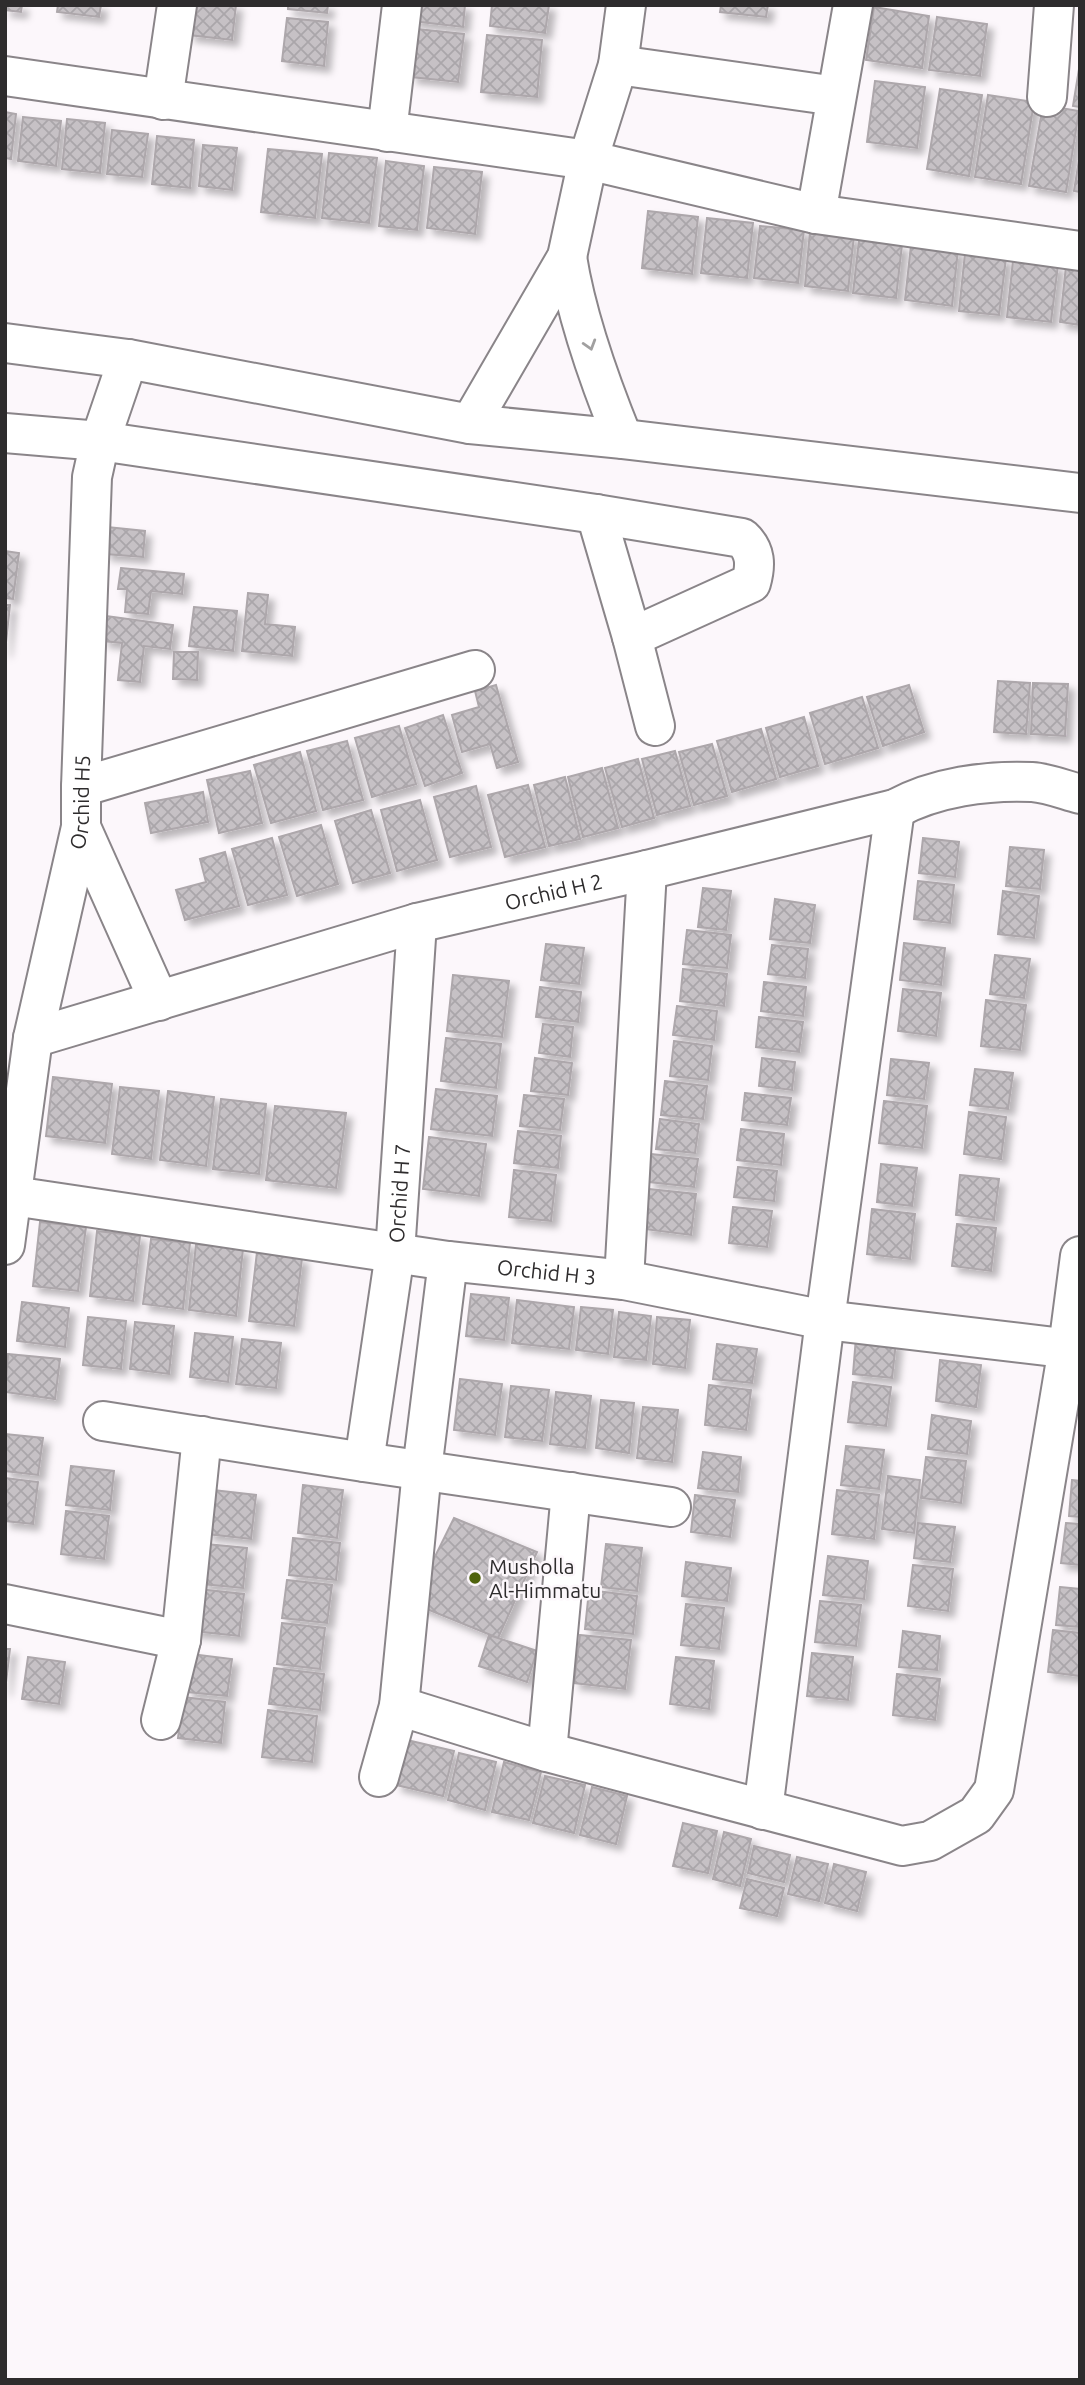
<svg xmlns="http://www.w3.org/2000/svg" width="1085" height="2385" font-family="Ubuntu,sans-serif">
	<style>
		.building { fill: url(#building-cross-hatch); stroke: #ada7ab; stroke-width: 2; filter: url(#shadow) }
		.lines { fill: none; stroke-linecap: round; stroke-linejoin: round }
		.street-casing { stroke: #8a8589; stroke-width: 42 }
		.street { stroke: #fff; stroke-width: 38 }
		.oneway { stroke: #a1a0a0 }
		.poi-dot { fill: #4f630d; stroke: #fcf7fb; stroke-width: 2.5 }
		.labels { text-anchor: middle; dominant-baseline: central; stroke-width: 5; stroke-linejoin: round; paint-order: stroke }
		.street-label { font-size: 21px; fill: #2e2c2d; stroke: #fcf7fb }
		.poi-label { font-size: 21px; fill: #2e2c2d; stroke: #fcf7fb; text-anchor: start }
	</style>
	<defs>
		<pattern id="building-cross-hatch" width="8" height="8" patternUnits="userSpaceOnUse" patternTransform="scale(1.75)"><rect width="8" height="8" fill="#c6c1c5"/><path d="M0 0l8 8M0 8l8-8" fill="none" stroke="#aaa6aa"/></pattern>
		<filter id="shadow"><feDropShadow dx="6" dy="6" stdDeviation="3.5" flood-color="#0004"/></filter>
	</defs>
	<rect width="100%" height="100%" fill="#fcf7fb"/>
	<path class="building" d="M5,5h17l-1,7 -16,-2z
		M58,5h43l-2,12 -42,-5z
		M192,5h44l-4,35 -43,-5z
		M288,5h40l-1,8 -39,-4z
		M414,5h51l-2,22 -51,-6z
		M492,5h57l-4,28 -55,-7z
		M721,5h47l-2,12 -46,-5z
		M874,7l55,9 -7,52 -56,-8z
		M937,17l50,7 -7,52 -51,-6z
		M287,18l41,4 -4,44 -42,-5z
		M417,29l47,5 -6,48 -47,-5z
		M487,35l55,5 -5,57 -56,-5z
		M1080,63v44l-7,-1z
		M875,81l50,6 -8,61 -50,-6z
		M940,89l42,6 -13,81 -42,-7z
		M988,95l46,7 -13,82 -46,-7z
		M1043,105l36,6 -13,81 -37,-6z
		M5,112l11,2 -5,45 -6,-1z
		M23,117l38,4 -5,45 -38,-5z
		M67,119l38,4 -5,50 -38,-4z
		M112,130l36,4 -6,43 -35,-3z
		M157,136l37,4 -4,48 -38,-4z
		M203,145l34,3 -5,42 -33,-4z
		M268,149l54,5 -7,64 -54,-6z
		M329,153l48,5 -8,65 -47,-5z
		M1080,154v38l-6,-1z
		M386,161l38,5 -7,64 -38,-4z
		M434,167l48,5 -7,62 -48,-6z
		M648,211l50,6 -6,57 -50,-6z
		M707,218l46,5 -6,55 -46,-5z
		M760,226l44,4 -6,53 -44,-5z
		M810,231l44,5 -6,55 -43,-5z
		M859,240l43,5 -6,53 -43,-5z
		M911,245l47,5 -6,56 -47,-6z
		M965,253l41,5 -7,57 -40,-4z
		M1013,260l45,5 -7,57 -44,-5z
		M1066,266l14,2v57l-20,-3z
		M107,527l38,4 -2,26 -38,-3z
		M5,551l14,2 -6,46 -8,-1z
		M121,568l63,6 -2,20 -31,-3 -3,23 -23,-2 2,-23h-9z
		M248,593l20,2 -3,29 30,3 -3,29 -50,-5z
		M5,605h5l-5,47z
		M194,607l43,4 -4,40 -44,-5z
		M106,616l67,9 -3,24 -26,-3 -4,36 -22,-2 4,-37 -19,-2z
		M174,652h24l-1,28 -24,-1z
		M998,681l32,2 -4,51 -32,-2z
		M1033,683l35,1 -3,52 -34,-2z
		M496,685l22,77 -21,6 -7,-24 -28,8 -10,-37 27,-8 -4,-16z
		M909,685l15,47 -41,14 -16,-49z
		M862,697l16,51 -53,16 -15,-51z
		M443,715l19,58 -37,13 -20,-58z
		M804,717l14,49 -38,11 -14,-49z
		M399,726l17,58 -44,13 -17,-59z
		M761,729l15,50 -44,13 -15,-51z
		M347,741l16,59 -40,10 -16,-59z
		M712,744l15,52 -33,9 -15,-53z
		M675,751l15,55 -33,9 -15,-56z
		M300,752l16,59 -45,12 -17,-58z
		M638,759l16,59 -32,9 -17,-59z
		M602,768l16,60 -35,9 -15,-60z
		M250,771l12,52 -43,10 -12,-53z
		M565,777l15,62 -31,7 -15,-61z
		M528,785l17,62 -40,10 -17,-62z
		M476,786l15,61 -41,10 -16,-60z
		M203,792l5,30 -57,11 -6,-30z
		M420,800l17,60 -40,11 -16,-61z
		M371,810l19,63 -37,10 -18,-62z
		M321,825l17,59 -41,12 -18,-59z
		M272,838l15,57 -39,10 -16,-56z
		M923,838l36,4 -4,35 -36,-4z
		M1010,847l34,3 -4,39 -34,-3z
		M225,852l14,54 -54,14 -9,-30 30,-8 -6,-23z
		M918,881l36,4 -4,38 -36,-4z
		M703,888l28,3 -5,39 -28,-3z
		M1003,891l36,5 -5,42 -36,-4z
		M775,899l40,6 -5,38 -40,-4z
		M687,930l44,5 -4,33 -44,-4z
		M904,943l41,5 -4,37 -41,-5z
		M546,944l38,4 -5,36 -38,-4z
		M772,945l36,4 -3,29 -37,-4z
		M995,955l35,4 -6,39 -34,-4z
		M683,969l44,5 -3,32 -44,-5z
		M453,975l56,6 -7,56 -55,-6z
		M764,982l42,5 -3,29 -42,-5z
		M540,987l41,5 -3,30 -42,-5z
		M903,989l38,4 -5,43 -38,-5z
		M986,1000l40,5 -6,45 -39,-4z
		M677,1006l40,5 -3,29 -41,-5z
		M759,1017l44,5 -4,30 -43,-5z
		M543,1024l30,3 -3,30 -31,-4z
		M446,1038l55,6 -5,44 -55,-7z
		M674,1041l38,5 -4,34 -38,-4z
		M535,1058l37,5 -4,32 -37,-4z
		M762,1058l33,4 -3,28 -33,-4z
		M891,1059l38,4 -5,36 -37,-4z
		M975,1069l38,4 -5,36 -38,-4z
		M53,1077l59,7 -7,59 -59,-7z
		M665,1081l42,5 -4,33 -42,-4z
		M120,1087l39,4 -8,68 -39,-5z
		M436,1089l61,7 -5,40 -61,-7z
		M168,1091l46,6 -8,69 -46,-6z
		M745,1093l46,5 -4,27 -45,-5z
		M524,1095l40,4 -4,31 -40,-4z
		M221,1099l45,5 -7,70 -46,-5z
		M884,1101l43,5 -5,42 -43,-5z
		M275,1106l71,7 -10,75 -70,-8z
		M969,1112l37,5 -5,42 -37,-5z
		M660,1119l39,5 -4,29 -39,-4z
		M741,1129l43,5 -3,31 -44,-5z
		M518,1131l43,5 -3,32 -44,-5z
		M429,1137l57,7 -7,52 -56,-7z
		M651,1154l47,5 -4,28 -45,-5z
		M881,1164l36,4 -5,38 -35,-4z
		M738,1167l39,4 -3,30 -40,-4z
		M514,1170l42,5 -5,46 -42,-4z
		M960,1175l39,4 -5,41 -38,-5z
		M649,1189l47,5 -5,41 -47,-6z
		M733,1207l39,4 -5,36 -38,-4z
		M872,1209l43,5 -5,45 -43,-5z
		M40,1222l46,5 -8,64 -45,-5z
		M957,1224l39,4 -5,43 -39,-5z
		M97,1231l43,5 -7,65 -43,-5z
		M151,1239l39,4 -7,66 -40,-5z
		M196,1244l47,5 -7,67 -47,-6z
		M257,1252l45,6 -8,68 -45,-5z
		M471,1294l38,4 -5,42 -38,-4z
		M517,1300l57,7 -5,42 -57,-6z
		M22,1302l47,6 -4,39 -48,-6z
		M581,1307l32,3 -5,44 -32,-4z
		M619,1312l32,4 -5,44 -32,-3z
		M88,1317l38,4 -5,48 -38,-4z
		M657,1317l33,3 -5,48 -32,-4z
		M135,1322l39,4 -5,48 -39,-5z
		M195,1333l38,4 -5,45 -38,-5z
		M856,1337l40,5 -4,36 -39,-4z
		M242,1339l39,4 -5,45 -40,-4z
		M717,1344l40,5 -5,34 -39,-4z
		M8,1354l52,5 -5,40 -50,-7z
		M940,1360l41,5 -5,42 -40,-6z
		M460,1379l42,5 -7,51 -41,-5z
		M853,1382l38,5 -5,39 -38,-4z
		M709,1385l42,5 -5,40 -41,-5z
		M511,1386l38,4 -7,51 -37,-4z
		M556,1392l35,4 -6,52 -35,-4z
		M601,1400l33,3 -5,50 -33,-5z
		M643,1407l35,3 -6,52 -35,-4z
		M932,1415l39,6 -4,33 -39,-5z
		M5,1434l38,4 -5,37 -33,-4z
		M846,1446l38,4 -5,39 -38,-4z
		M703,1452l38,5 -3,35 -40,-4z
		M926,1457l40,4 -5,42 -40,-5z
		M71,1466l43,5 -4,39 -44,-5z
		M888,1476l32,4 -6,53 -32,-4z
		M5,1478l33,4 -5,42 -28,-3z
		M1072,1480l8,1v36l-11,-1z
		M303,1485l40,5 -6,48 -39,-5z
		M213,1490l43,5 -5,44 -44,-5z
		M837,1490l42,5 -5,44 -42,-5z
		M695,1495l40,5 -5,37 -39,-5z
		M66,1511l43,5 -5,43 -43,-5z
		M454,1518l83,34 -39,86 -86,-35z
		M918,1523l37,4 -5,35 -36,-4z
		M1066,1523l14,1v41l-19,-2z
		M293,1538l47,5 -4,37 -47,-5z
		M206,1544l41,4 -4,40 -41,-4z
		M606,1544l36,4 -5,43 -36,-4z
		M828,1556l40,5 -4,38 -41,-4z
		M686,1562l45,6 -4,33 -45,-5z
		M913,1565l40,4 -5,42 -40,-5z
		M287,1580l45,5 -5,38 -45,-5z
		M1060,1587l20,2v38l-24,-2z
		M198,1589l46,5 -5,42 -46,-5z
		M589,1590l48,6 -4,38 -48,-5z
		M820,1601l41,4 -5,41 -41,-4z
		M686,1604l38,4 -5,41 -38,-4z
		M282,1623l43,5 -5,41 -43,-5z
		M1053,1630l27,3v43l-32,-4z
		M903,1631l37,5 -3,34 -38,-3z
		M489,1635l48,16 -10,31 -48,-16z
		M580,1635l51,5 -6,49 -51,-6z
		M5,1649h5l-5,42z
		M812,1653l41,4 -5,43 -41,-4z
		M191,1654l41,5 -5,37 -40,-4z
		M28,1657l37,5 -6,42 -37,-5z
		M676,1657l38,4 -5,48 -39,-5z
		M274,1668l50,6 -4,36 -51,-6z
		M897,1674l43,5 -5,41 -42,-5z
		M183,1697l42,5 -4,41 -43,-5z
		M268,1710l49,6 -5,46 -50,-5z
		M407,1740l47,11 -11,45 -47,-11z
		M459,1753l37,9 -11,48 -37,-10z
		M504,1762l37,10 -12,48 -37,-8z
		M545,1776l40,9 -11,48 -41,-10z
		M592,1787l35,9 -11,48 -36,-9z
		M683,1823l34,8 -9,42 -35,-7z
		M724,1832l27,7 -11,47 -27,-7z
		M754,1846l36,9 -6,27 -36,-9z
		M797,1857l31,7 -9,37 -31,-7z
		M834,1864l32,8 -9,39 -32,-8z
		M747,1879l37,9 -7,28 -37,-8z"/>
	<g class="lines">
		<g class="street-casing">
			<g id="street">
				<path d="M618,65l218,31"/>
				<path d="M5,76l583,84 228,54 264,37"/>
				<path d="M1047,97l7,-92"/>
				<path d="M163,100l14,-95"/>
				<path d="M387,132l15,-127"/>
				<path d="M816,214l37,-209"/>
				<path d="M567,257c9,57 34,128 56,182"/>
				<path d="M5,343l123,16 342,65 153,15 457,54"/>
				<path d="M470,424l97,-167 21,-97 30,-95 8,-60"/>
				<path d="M5,433l95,8 496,73 146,24c14,13 14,27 9,45l-119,54"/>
				<path d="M596,514l36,123 23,89"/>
				<path d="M81,787l394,-117"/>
				<path d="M81,827l78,174"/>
				<path id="s1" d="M33,1038l384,-115 230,-53 248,-61c40,-22 92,-29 137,-27 16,1 33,8 48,12"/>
				<path id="s2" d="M13,1196l435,65 176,19 201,40 255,30"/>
				<path id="s3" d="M5,1245l28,-207 48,-211v-40l11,-310 8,-36 28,-82"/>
				<path d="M624,1280l23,-410"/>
				<path d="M103,1421l261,41 307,45"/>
				<path id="s4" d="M364,1462l31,-209 22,-330"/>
				<path d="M5,1604l176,36"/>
				<path d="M399,1706l148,46 355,94 28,-5 46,-26 18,-25 74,-442 12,-92"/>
				<path d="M161,1720l20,-80 21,-204"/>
				<path d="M547,1752l24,-260"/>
				<path d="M379,1777l20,-71 23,-236 26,-209"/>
				<path d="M763,1810l62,-490 70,-511"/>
			</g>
		</g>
		<use href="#street" class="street"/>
	</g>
	<defs><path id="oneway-chevron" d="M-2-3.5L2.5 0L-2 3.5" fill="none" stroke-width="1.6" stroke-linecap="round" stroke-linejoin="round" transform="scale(1.75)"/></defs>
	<use class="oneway" href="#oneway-chevron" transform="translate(590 345) rotate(73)"/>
	<circle class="poi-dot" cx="475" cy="1578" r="7"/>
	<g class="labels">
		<g class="street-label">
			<text stroke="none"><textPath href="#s3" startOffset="450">Orchid H5</textPath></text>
			<text stroke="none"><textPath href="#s1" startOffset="541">Orchid H 2</textPath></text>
			<text stroke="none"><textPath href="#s4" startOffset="271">Orchid H 7</textPath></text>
			<text stroke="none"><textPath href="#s2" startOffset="539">Orchid H 3</textPath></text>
		</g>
		<g class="poi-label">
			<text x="489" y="1566">Musholla<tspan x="489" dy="24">Al-Himmatu</tspan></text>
		</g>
	</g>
	<rect width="1085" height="2385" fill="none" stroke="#2e2c2d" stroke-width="14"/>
</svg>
